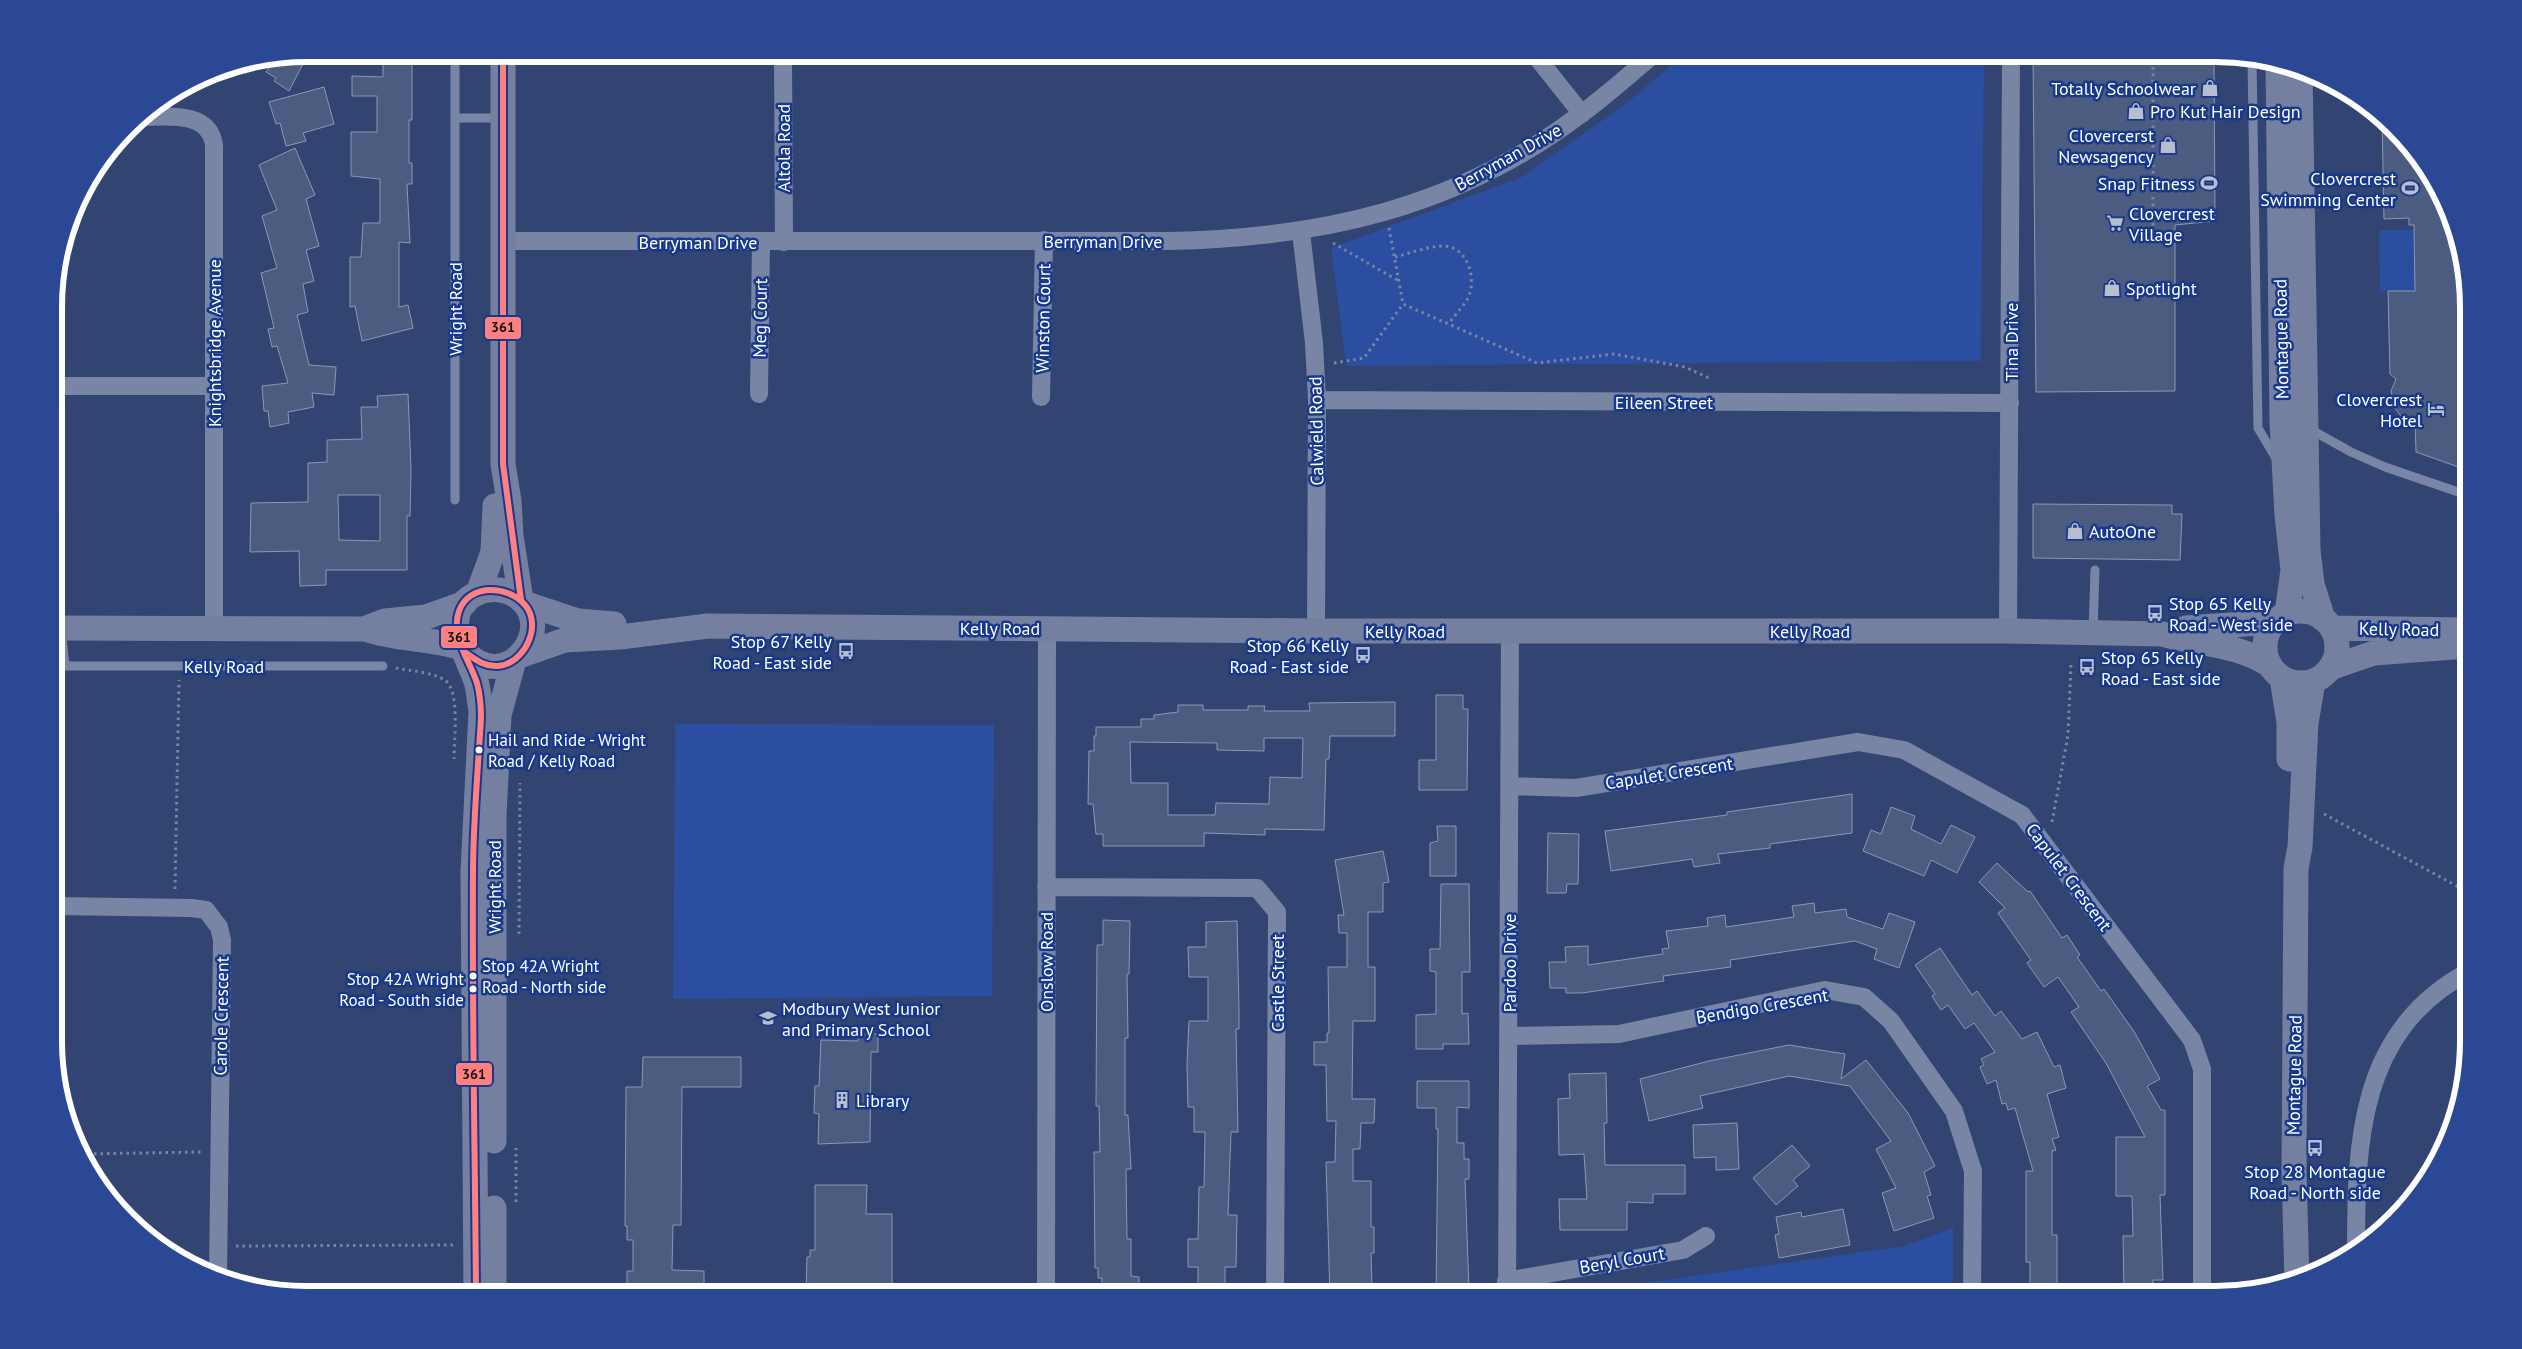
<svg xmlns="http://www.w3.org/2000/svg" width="2522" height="1349" font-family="'PT Sans',sans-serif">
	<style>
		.green { fill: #2b4ea1 }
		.building { fill: #4c5b80; stroke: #8d98b3; fill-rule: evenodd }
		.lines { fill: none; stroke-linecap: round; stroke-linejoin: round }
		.path { stroke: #7985a5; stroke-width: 3; stroke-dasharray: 2.5 4; stroke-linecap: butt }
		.lane { stroke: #7985a5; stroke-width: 9 }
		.street { stroke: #7985a5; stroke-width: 18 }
		.secondary { stroke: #7580a1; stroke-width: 25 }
		.bus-1-casing { stroke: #18388b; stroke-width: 10 }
		.bus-1 { stroke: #ff8080; stroke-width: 6 }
		.bus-dot { fill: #fff; stroke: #18388b; stroke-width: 2 }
		.labels { text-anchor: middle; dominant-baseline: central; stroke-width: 5; stroke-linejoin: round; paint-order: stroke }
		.bus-label { font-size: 17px; fill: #fff; stroke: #18388b; text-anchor: start }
		.poi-label { font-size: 18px; fill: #fff; stroke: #18388b; text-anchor: start }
		.street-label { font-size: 18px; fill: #fff; stroke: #18388b }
		.rim { fill: none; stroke: #fff; stroke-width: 6 }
		.line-badge { stroke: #18388b; stroke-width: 2 }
		.pale-badge-label { font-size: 14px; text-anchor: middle; font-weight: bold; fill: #111 }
	</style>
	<rect width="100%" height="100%" fill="#324471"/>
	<path class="green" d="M1685,54h299l-3,307 -635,5 -15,-118 191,-71 101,-71z
		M2379,230h35l1,61h-35z
		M675,724l319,1 -2,271 -319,3z
		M1953,1228v67h-394l345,-49z"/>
	<path class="building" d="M308,54l-19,37 -15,-10 2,-3 -10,-6 8,-12z
		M383,54h29v66h-3v43h3v21h-5l3,59 -11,-1v65l9,-2 5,23 -51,13 -7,-35 -5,1v-50h11l2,-34h17v-44l-29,-3v-44h26v-36h-25v-20l31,1z
		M2033,54h181l1,167 -40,4v166l-139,1z
		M324,87l10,37 -31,9 3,8 -20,5 -6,-23 -4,1 -7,-22z
		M2382,117l43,49 24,45 17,63 1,196 -51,-18 -1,-31 -15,-6 -6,-8 -3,-16 5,-12 -6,-5 -2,-83h27l-1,-66h-5v-7l-25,1z
		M295,148l20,47 -9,4 13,47 -13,4 8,31 -11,3 5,28 -11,3 12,50 27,2 -2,28 -22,-2 2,14 -26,5 1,11 -19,4 -2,-16h-4l-2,-25 26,-3 -11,-37 -5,1 -4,-18 6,-1 -13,-55 16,-5 -15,-52 15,-6 -18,-45z
		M408,394l3,75 -1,47h-3v54h-81v15l-26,1 -1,-35 -49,1 1,-49 57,-1v-39l19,-1v-22l35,-1 -1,-32h17l-1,-11zM338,495h42v46l-41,-1z
		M2033,504l139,1v9h10l-2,46 -147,-2z
		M1436,695h27v14h5l-1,81h-48v-30h17z
		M1395,702v34h-65l-1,23h-3l-2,71 -59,-1v6l-61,-2v13h-101v-12h-7l-3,-30h-5l1,-53h5v-15h2v-9h45v-8h13v-4l24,-3v-7h25v5h45v-4h17l-1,5h46l-1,-8zM1264,738h39l-1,40 -32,-1 -1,27 -53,-1 -1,12h-47v-32h-37l-1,-41 87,1v7l47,1z
		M1852,794v39l-82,11v4l-52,6 2,9 -26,4 -2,-8 -81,12 -6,-40 122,-16v-3z
		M1891,807l24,9 -4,13 30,15 10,-19 24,12 -18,36 -26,-13 -7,16 -61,-25 8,-21 10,4z
		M1437,826h19v50h-26v-33l8,-2z
		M1548,833l31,1 -1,50h-11l-1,9h-19z
		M1383,851l6,31 -6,1v29h-15v55h7v54h-22l-1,78h23l-1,24h-13l-1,26h-7v32h18v46h3v26h-3l1,33h-11v9h-31l-4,-133h9l1,-41h-9l-1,-56h-12v-23h13v-9h2l-1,-66h19v-34h-8l-1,-18h6l-9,-55z
		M1997,863l31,29 2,-1 32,47 5,-3 13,20 -3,2 24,34 3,-2 31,44 25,46 -13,7 14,24h4v85h-5l3,85h-10v10h-29l-1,-54h10l-1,-40h-16v-59h29l-39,-74 -35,-51 8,-5 -21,-30 -14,10 -17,-24 4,-3 -33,-47 7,-5 -26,-26z
		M1441,884h28l1,88h-8v42l6,-1 1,31h-26v5h-27v-34l20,-1v-42l-6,-1v-22h10z
		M1814,903l1,10 31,-4 1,8 36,12 6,-16 26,9 -16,46 -25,-9 3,-10 -22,-8 -125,19 1,7 -68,9 1,5 -82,12h-16v-5h-16l-1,-26h17l-1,-15 23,-1v19l75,-11 -1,-5 7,-1 -3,-17 42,-5 -1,-8 18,-3 1,12 68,-10 -2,-11z
		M1103,920l27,1 -1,53h-2l1,64h-3v77h3l3,54h-5l1,70h4v37l8,1v17h-38l1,-16h-4v-10h-3l-1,-116h6l-1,-46h-3l1,-161h6z
		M1237,921l2,86v22h-3l2,103h-7l-3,83h9l-1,52h-11v28h-27v-28h-10v-28h10l1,-52h5l1,-55h-11v-25h-6l-1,-44 2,-42h19v-44h-19l-1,-30h18v-25z
		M1940,948l32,47 5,-4 18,25 6,-5 21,28 15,-7 17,35 6,-2 6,23 -19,6 12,43 -7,2 4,11 -4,1v84h5v60h-27v-33h-4v-91h7l-18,-63 -7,2 -2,-7 -4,1 -6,-24 -9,4 -7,-17 4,-2 -3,-6 14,-7 -21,-29 -9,6 -17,-24 -7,5 -9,-14 3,-2 -20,-29z
		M858,1034h20v18h-7l-1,90 -52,2 1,-30 -5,-1 1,-27h4l2,-46 37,1z
		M1789,1045l56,9 -4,25 25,-19 42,53 27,53 -11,6 7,23 -4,1 7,22 -40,13 -12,-38 14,-5 -20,-39 15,-8 -41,-55 -61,-10 -89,20 3,12 -54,13 -9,-42 69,-18z
		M643,1057h98v30h-59l-1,138h-8l-1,45 32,1v24h-77v-24h6v-31h-6v-14h-2l1,-139h16z
		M1606,1073l1,50h-3l1,42h80v29h-32v9l-26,-1v28h-67l-1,-31h28l-3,-45 -25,1 -1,-56 12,-1 -1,-24z
		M1417,1081h52v27l-12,-1v36h7v16h5v20h-4l4,110h-4v6h-29l2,-166h-2v-21h-19z
		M1737,1123l2,46 -23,1v-13l-22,1 -1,-33z
		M1792,1145l18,21 -17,14 5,6 -22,19 -23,-27z
		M815,1185h52l-1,29h26v81h-86l1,-38h3v-7h5z
		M1843,1209l7,36 -71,13 -4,-23 4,-1 -3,-17 25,-5 1,5z"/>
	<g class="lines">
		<path class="path" d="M2153,54v178l9,11 13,1
			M2153,55h61
			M1389,228l14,76 134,59 77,-9 71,13 26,12
			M1333,243l66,38
			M1395,257c16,-4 33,-11 49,-11 24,1 33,33 24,52 -5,9 -13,17 -19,25
			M1334,363l30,-5 39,-54
			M396,668c14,3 38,4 50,13 14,12 8,60 8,78
			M2324,814l144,78
			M2052,822l16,-87 3,-70
			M175,889l4,-209
			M519,934l1,-151
			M81,1154l120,-2
			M516,1202v-54
			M236,1246l219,-1"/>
		<path class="lane" d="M455,54v446
			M2252,59l6,369 19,32
			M455,118h47
			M2308,428l43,24 34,15 82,28
			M61,629l4,37
			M2093,631l2,-61
			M55,666h328"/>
		<path class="street" d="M783,54l1,188
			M1534,54l48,60
			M140,117c26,0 69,-7 74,28v484
			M1301,232l13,111 3,57 -1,231
			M503,241h665c153,-3 289,-33 413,-127 25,-18 49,-40 73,-60
			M55,386h159
			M759,394l2,-152
			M1041,397l3,-157
			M1317,400l693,3
			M2008,631l3,-577
			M1510,786l66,2 282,-46 46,8 118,65 170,225 10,29v226
			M1046,887l211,1 20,24 -2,383
			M56,906l135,2 15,2 13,17 3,13 -4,338
			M1508,1036l111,-2 206,-44 39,7 27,24 63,90 19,60 -1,124
			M2356,1252c0,-109 2,-221 112,-280
			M1506,1281l177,-31 23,-14
			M1046,1295l1,-667
			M1507,1295l3,-664"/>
		<path class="secondary" d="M503,54v410l6,37 2,35 10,64
			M2278,62l4,360 5,93 6,55 -6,44
			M2300,70l8,480 4,34 11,35
			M478,593l15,-41 2,-46
			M524,603l54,18 36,3
			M2265 647a36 36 0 1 1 72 0a36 36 0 1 1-72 0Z
			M369,627l16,-6 41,-4 39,-14
			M55,628l310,1c31,11 65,9 97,19
			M2186,628l89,-6
			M2332,628l135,2
			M466,653c43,44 96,-32 47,-59 -10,-5 -23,-6 -33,-2 -44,18 -14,60 -4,89 3,10 3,20 5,30l-8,160 3,424
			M522,655l43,-15 55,-3 88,-11 608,5h692l154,3c41,12 70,8 108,31
			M2330,668l44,-15 93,-7
			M2282,678l7,44v37
			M494,1141v-326l5,-100 15,-55
			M2297,1281l-3,-109 2,-304 4,-21 6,-124 7,-41
			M494,1291v-83"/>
		<g class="bus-1-casing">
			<path id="bus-1" d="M503,54v410l18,136
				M466,653c10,7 19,14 32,13 26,-2 45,-40 27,-61 -17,-20 -56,-22 -66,6 -9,25 11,50 18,72 3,11 4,24 4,35 -3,52 -8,104 -8,155 -1,141 2,281 3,422"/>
		</g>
		<use href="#bus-1" class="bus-1"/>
	</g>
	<defs>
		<g id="shop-bare" transform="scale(1.35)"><path d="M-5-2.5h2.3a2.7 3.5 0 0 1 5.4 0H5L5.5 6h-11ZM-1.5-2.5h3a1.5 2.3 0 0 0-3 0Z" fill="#b7becd" stroke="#18388b" stroke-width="2.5" paint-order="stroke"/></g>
		<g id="stadium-bare" transform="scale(1.35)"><path d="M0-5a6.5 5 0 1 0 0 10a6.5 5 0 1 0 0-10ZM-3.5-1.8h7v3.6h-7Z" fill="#b7becd" stroke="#18388b" stroke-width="2.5" paint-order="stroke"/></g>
		<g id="supermarket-bare" transform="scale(1.35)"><path d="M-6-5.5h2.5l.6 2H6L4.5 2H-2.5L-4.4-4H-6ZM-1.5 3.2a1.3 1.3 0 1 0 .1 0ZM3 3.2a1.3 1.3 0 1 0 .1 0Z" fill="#b7becd" stroke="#18388b" stroke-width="2.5" paint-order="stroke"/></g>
		<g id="hotel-bare" transform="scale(1.35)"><path d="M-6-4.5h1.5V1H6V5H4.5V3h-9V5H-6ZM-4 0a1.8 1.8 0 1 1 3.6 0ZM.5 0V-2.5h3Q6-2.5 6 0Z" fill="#b7becd" stroke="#18388b" stroke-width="2.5" paint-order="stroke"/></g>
		<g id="bus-bare" transform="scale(1.35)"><path d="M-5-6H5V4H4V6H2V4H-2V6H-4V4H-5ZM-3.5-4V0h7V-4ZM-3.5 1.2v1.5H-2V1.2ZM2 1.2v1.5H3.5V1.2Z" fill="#b7becd" stroke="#18388b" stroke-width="2.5" paint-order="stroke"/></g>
		<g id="school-bare" transform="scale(1.35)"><path d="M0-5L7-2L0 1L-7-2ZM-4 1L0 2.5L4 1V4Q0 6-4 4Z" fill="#b7becd" stroke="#18388b" stroke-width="2.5" paint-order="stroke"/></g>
		<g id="building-bare" transform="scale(1.35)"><path d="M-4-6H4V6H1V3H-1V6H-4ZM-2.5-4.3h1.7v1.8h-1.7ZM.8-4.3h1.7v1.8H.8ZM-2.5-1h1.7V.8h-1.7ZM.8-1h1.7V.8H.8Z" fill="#b7becd" stroke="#18388b" stroke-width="2.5" paint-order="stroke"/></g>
	</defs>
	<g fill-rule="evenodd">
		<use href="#shop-bare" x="2210" y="88"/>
		<use href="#shop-bare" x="2136" y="111"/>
		<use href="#shop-bare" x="2168" y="145"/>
		<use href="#stadium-bare" x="2209" y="183"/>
		<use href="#stadium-bare" x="2410" y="188"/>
		<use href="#supermarket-bare" x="2115" y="223"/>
		<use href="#shop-bare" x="2112" y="288"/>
		<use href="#hotel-bare" x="2436" y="409"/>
		<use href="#shop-bare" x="2075" y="531"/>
		<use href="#bus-bare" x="2155" y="613"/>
		<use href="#bus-bare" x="846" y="651"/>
		<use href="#bus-bare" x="1363" y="655"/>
		<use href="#bus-bare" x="2087" y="667"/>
		<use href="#school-bare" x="768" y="1018"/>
		<use href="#building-bare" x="842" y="1100"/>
		<use href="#bus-bare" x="2315" y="1148"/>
	</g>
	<g class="bus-dot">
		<circle cx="479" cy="750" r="4.5"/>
		<circle cx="473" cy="976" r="4.5"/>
		<circle cx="473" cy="989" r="4.5"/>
	</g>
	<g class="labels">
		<g class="bus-label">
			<text x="488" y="740">Hail and Ride - Wright<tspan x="488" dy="21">Road / Kelly Road</tspan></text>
			<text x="482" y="966">Stop 42A Wright<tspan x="482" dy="21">Road - North side</tspan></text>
			<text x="464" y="979" text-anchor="end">Stop 42A Wright<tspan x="464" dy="21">Road - South side</tspan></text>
		</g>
		<g class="poi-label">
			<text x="2196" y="88" text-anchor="end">Totally Schoolwear</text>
			<text x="2150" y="111">Pro Kut Hair Design</text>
			<text x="2154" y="135" text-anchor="end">Clovercerst<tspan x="2154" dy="21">Newsagency</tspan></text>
			<text x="2396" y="178" text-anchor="end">Clovercrest<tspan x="2396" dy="21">Swimming Center</tspan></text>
			<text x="2195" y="183" text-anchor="end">Snap Fitness</text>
			<text x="2129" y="213">Clovercrest<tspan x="2129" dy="21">Village</tspan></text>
			<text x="2126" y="288">Spotlight</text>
			<text x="2422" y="399" text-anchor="end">Clovercrest<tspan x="2422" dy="21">Hotel</tspan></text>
			<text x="2089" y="531">AutoOne</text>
			<text x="2169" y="603">Stop 65 Kelly<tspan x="2169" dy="21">Road - West side</tspan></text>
			<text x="832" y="641" text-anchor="end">Stop 67 Kelly<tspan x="832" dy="21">Road - East side</tspan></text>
			<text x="1349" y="645" text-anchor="end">Stop 66 Kelly<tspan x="1349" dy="21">Road - East side</tspan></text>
			<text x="2101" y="657">Stop 65 Kelly<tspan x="2101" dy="21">Road - East side</tspan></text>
			<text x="782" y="1008">Modbury West Junior<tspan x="782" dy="21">and Primary School</tspan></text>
			<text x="856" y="1100">Library</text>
			<text x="2315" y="1171" text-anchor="middle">Stop 28 Montague<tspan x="2315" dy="21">Road - North side</tspan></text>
		</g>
		<g class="street-label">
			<text transform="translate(783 148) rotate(-90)">Altola Road</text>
			<text transform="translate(1508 157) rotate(-29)">Berryman Drive</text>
			<text x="1103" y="241">Berryman Drive</text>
			<text x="698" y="242">Berryman Drive</text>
			<text transform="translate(455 309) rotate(-90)">Wright Road</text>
			<text transform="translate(760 318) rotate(-89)">Meg Court</text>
			<text transform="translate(1043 318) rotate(-89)">Winston Court</text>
			<text transform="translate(2281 339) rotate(-91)">Montague Road</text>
			<text transform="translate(2011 342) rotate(-90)">Tina Drive</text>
			<text transform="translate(214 343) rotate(-90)">Knightsbridge Avenue</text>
			<text x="1664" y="402">Eileen Street</text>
			<text transform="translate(1316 431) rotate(-91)">Calwield Road</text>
			<text x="1000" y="628">Kelly Road</text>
			<text transform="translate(2399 629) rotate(1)">Kelly Road</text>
			<text x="1405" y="631">Kelly Road</text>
			<text x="1810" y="631">Kelly Road</text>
			<text x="224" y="666">Kelly Road</text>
			<text transform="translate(1669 773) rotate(-9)">Capulet Crescent</text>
			<text transform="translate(2069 877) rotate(53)">Capulet Crescent</text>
			<text transform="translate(494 887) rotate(-90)">Wright Road</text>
			<text transform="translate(1046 962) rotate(-90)">Onslow Road</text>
			<text transform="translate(1509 963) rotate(-90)">Pardoo Drive</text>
			<text transform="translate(1277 983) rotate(-90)">Castle Street</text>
			<text transform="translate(1762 1006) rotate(-10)">Bendigo Crescent</text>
			<text transform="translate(221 1016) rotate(-89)">Carole Crescent</text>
			<text transform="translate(2294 1075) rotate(-89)">Montague Road</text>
			<text transform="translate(1622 1260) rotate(-10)">Beryl Court</text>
		</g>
	</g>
	<path d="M0 0H2522V1349H0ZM307 62H2215A245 245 0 0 1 2460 307V1041A245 245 0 0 1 2215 1286H307A245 245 0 0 1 62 1041V307A245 245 0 0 1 307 62Z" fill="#2a4894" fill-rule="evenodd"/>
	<path class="rim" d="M307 62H2215A245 245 0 0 1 2460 307V1041A245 245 0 0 1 2215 1286H307A245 245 0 0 1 62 1041V307A245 245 0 0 1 307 62Z"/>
	<g class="line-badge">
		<rect x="484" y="316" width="38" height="24" rx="5" fill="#ff8080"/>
		<rect x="440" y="625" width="38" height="24" rx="5" fill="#ff8080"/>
		<rect x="455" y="1062" width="38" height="24" rx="5" fill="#ff8080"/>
	</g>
	<g class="pale-badge-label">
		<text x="503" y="332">361</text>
		<text x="459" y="642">361</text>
		<text x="474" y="1079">361</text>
	</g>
</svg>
